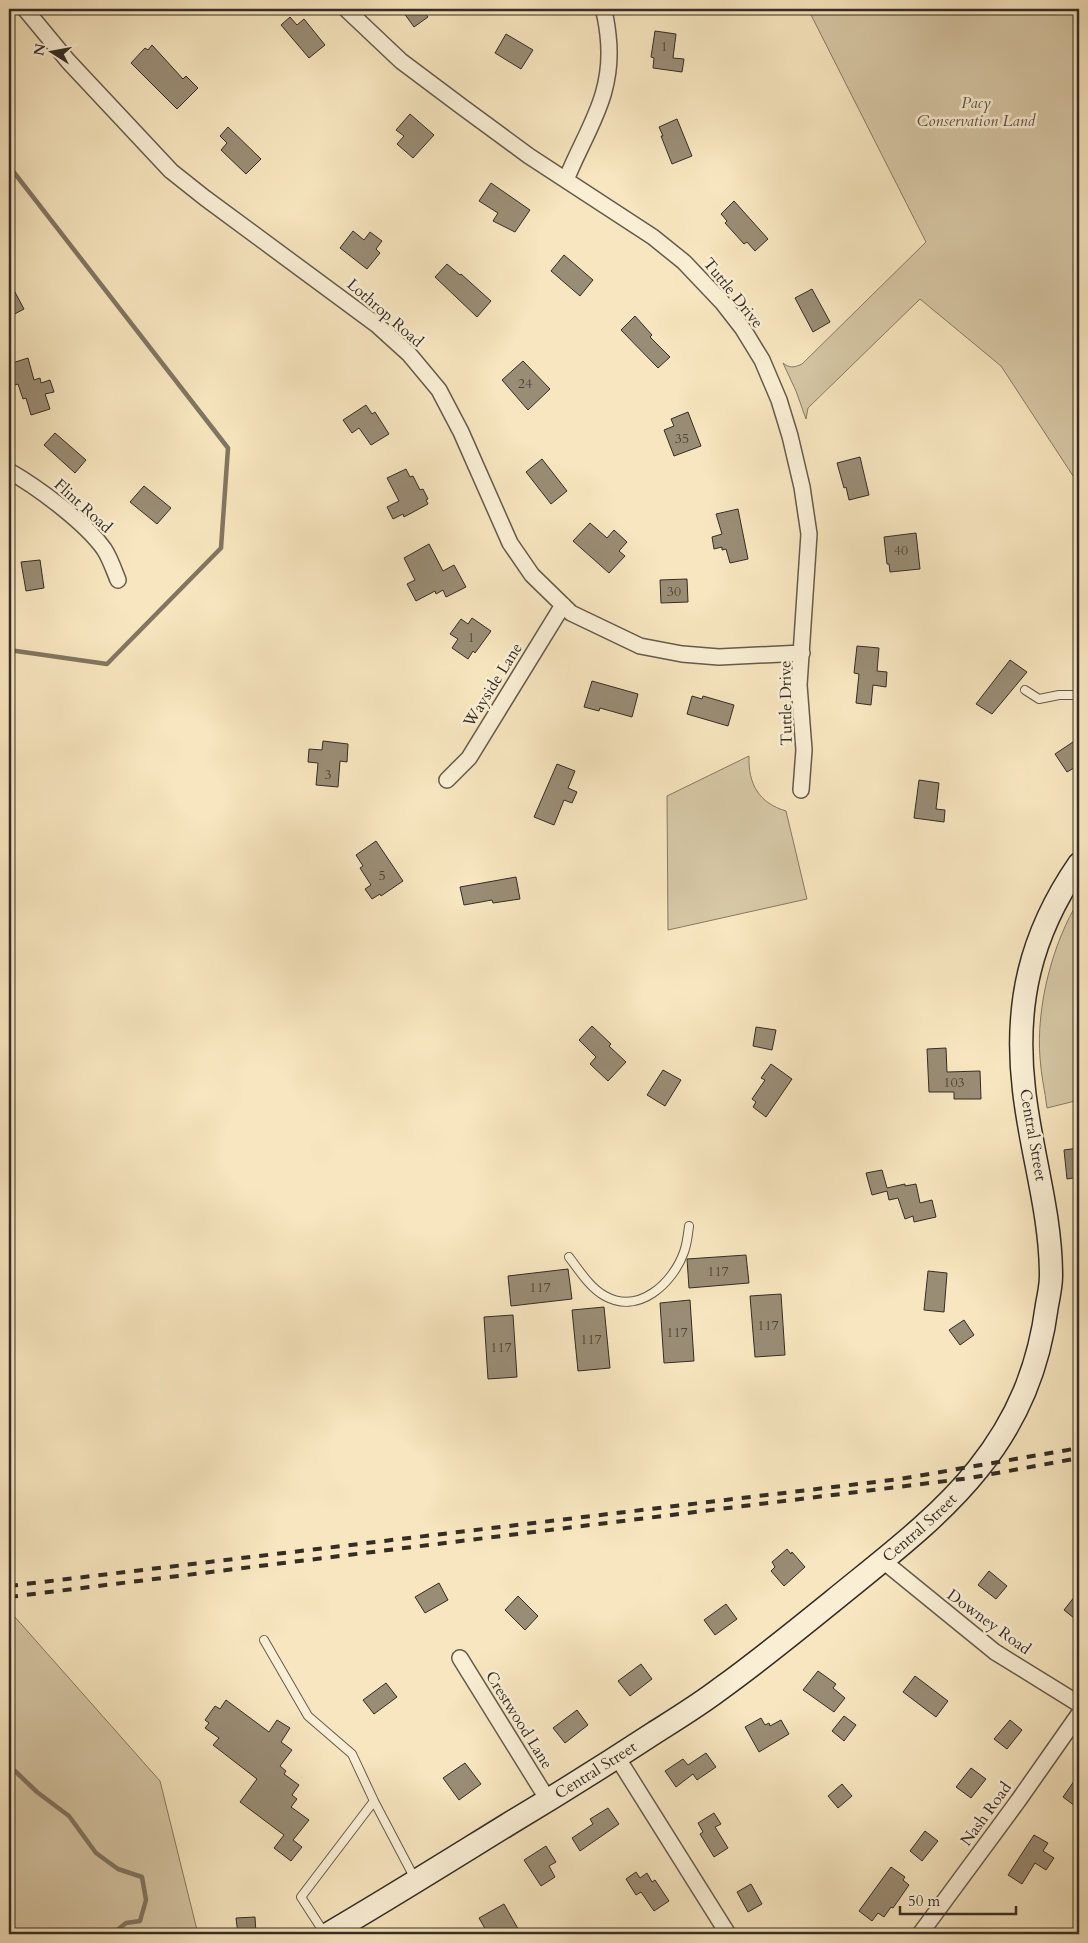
<svg xmlns="http://www.w3.org/2000/svg" width="1088" height="1943" font-family="Cardo,serif">
	<style>
		.green { fill: #d6c7a5; stroke: #867a64 }
		.lines { fill: none; stroke-linecap: round; stroke-linejoin: round }
		.stream { stroke: #827661; stroke-width: 4.5 }
		.building { fill: #9a8d75; stroke: #352d24 }
		.lane-casing { stroke: #665b4b; stroke-width: 10 }
		.street-casing { stroke: #665b4b; stroke-width: 18 }
		.secondary-casing { stroke: #352d24; stroke-width: 25 }
		.lane { stroke: #faefd5; stroke-width: 8 }
		.street { stroke: #faefd5; stroke-width: 15 }
		.secondary { stroke: #faefd5; stroke-width: 22 }
		.rail { stroke: #352d24; stroke-width: 4; stroke-dasharray: 9 9; stroke-linecap: butt }
		.labels { text-anchor: middle; dominant-baseline: central; stroke-width: 5; stroke-linejoin: round; paint-order: stroke }
		.number-label { font-size: 14px; fill: #4e4538 }
		.park-label { font-size: 16px; font-style: italic; fill: #5d5444; stroke: #faefd5 }
		.street-label { font-size: 16px; fill: #352d24; stroke: #faefd5 }
	</style>
	<rect width="100%" height="100%" fill="#f7e6bf"/>
	<filter id="stains"><feTurbulence type="fractalNoise" baseFrequency=".004" numOctaves="4"/><feColorMatrix values="0 0 0 0 .2 0 0 0 0 .09 0 0 0 0 .02 0 0 0 .5 -.17"/></filter>
	<radialGradient id="worn" r=".72"><stop offset=".6" stop-color="#630" stop-opacity="0"/><stop offset="1" stop-color="#630" stop-opacity=".3"/></radialGradient>
	<path class="green" d="M808,9h271v476l-78,-119 -81,-67 -112,109 -2,11 -10,-28 -13,-28c6,5 11,5 19,1l124,-122z
		M749,756c-1,28 10,47 37,55l21,88 -139,31 -1,-134z
		M1079,900v200l-32,8c-2,-17 -6,-33 -7,-50 -4,-51 12,-114 39,-158z
		M14,1616l146,165 38,153h-189v-317z"/>
	<g class="lines">
		<path class="stream" d="M9,166l219,282 -7,100 -114,116 -98,-14
			M9,1771h6l22,21 32,24 27,37 22,16 24,8 4,23 -6,21 -14,2 -10,8 1,3"/>
	</g>
	<path class="building" d="M401,9h21l6,8 -14,10z
		M290,17l7,8 7,-6 21,26 -16,13 -28,-33z
		M655,31l21,3 -3,24 11,1 -2,13 -29,-4 1,-10 -3,-1z
		M506,34l27,16 -12,19 -26,-16z
		M152,45l31,34 3,-3 12,12 -21,21 -46,-46 14,-15 3,2z
		M410,114l24,21 -21,23 -16,-14 7,-8 -8,-6z
		M677,119l15,37 -20,8 -11,-28h2l-4,-9z
		M228,127l33,32 -15,15 -25,-24 6,-7 -7,-7z
		M491,183l39,27 -15,22 -22,-11 5,-8 -19,-12z
		M734,201l34,38 -13,12 -8,-9 -3,2 -19,-21 2,-2 -6,-7z
		M353,231l11,9 6,-8 12,9 -6,8 4,4 -13,16 -27,-21z
		M564,255l29,25 -13,16 -29,-25z
		M447,264l13,11 1,-1 30,27 -14,16 -42,-40z
		M9,281l15,28 -15,8z
		M812,289l18,33 -17,10 -18,-34z
		M635,316l17,19 -2,2 20,20 -12,11 -37,-38z
		M28,358l6,22 6,-2 1,5 9,-3 4,12 -9,2 5,15 -19,6 -5,-17 -3,1 -5,-15 -3,1 -6,-21z
		M523,361l27,28 -22,21 -26,-30z
		M366,405l6,9 3,-2 14,22 -18,11 -12,-17 -7,5 -9,-13z
		M688,412l13,34 -27,10 -10,-26 10,-4 -3,-7z
		M55,433l31,27 -11,13 -31,-28z
		M860,457l9,38 -20,5 -3,-13 -2,1 -7,-25z
		M542,459l25,32 -16,13 -25,-32z
		M406,469l4,8 3,-1 7,14 3,-1 5,10 -2,1 2,4 -24,13 -1,-3 -10,5 -6,-12 12,-6 -12,-23z
		M144,486l27,22 -14,16 -27,-22z
		M738,509l10,50 -18,4 -4,-14 -4,1v-3l-8,2 -2,-12 10,-3 -6,-20z
		M590,523l17,15 7,-8 13,12 -8,9 6,5 -16,17 -36,-32z
		M916,533l4,36 -30,3 -1,-8h-2l-3,-27z
		M429,544l14,27 11,-6 12,22 -20,10 -3,-7 -7,4 -1,-3 -19,10 -9,-17 8,-4 -11,-22z
		M40,560l4,28 -18,3 -5,-29z
		M687,579l1,23 -27,1 -1,-23z
		M472,618l19,13 -16,22 -2,-2 -5,8 -16,-11 6,-9 -8,-5 11,-15 7,5z
		M857,646l22,2 -2,23 10,1 -1,15 -13,-2 -2,20 -15,-2 3,-29 -5,-1z
		M1010,660l17,12 -35,42 -16,-10z
		M592,681l46,13 -6,23 -32,-9 -1,3 -15,-4z
		M692,696l10,3 1,-3 31,9 -6,21 -41,-12z
		M1079,738v27l-12,7 -12,-18z
		M323,741l25,3 -1,18 -7,-1 -2,26 -22,-2 2,-22 -10,-1 1,-13 13,1z
		M557,764l18,7 -7,17 9,4 -5,11 -8,-3 -10,25 -20,-8z
		M919,780l20,3 -3,26 9,1 -1,12 -30,-4z
		M376,841l27,40 -22,15 -1,-2 -8,5 -7,-10 6,-4 -11,-17 3,-2 -7,-11z
		M516,877l4,22 -27,4 -1,-3 -28,5 -4,-18z
		M592,1026l19,18 -2,2 17,16 -18,19 -18,-17 6,-7 -17,-17z
		M756,1027l20,3 -4,20 -19,-4z
		M946,1048l1,24 33,-1 1,28h-27v-7h-25l-2,-43z
		M771,1064l21,15 -26,38 -13,-10 3,-5 -4,-3 13,-19 -4,-2z
		M663,1070l18,10 -16,26 -18,-11z
		M1079,1148v29l-12,2 -3,-29z
		M882,1170l5,18 18,-4v2l11,-2 4,19 12,-3 4,17 -22,5 -1,-6 -8,3 -7,-21 -9,2 -2,-9 -15,4 -6,-22z
		M746,1255l3,28 -60,5 -2,-29z
		M568,1269l4,30 -61,7 -3,-30z
		M928,1271l19,2 -3,39 -20,-2z
		M781,1294l4,61 -30,2 -5,-61z
		M690,1300l4,61 -30,2 -4,-60z
		M604,1307l6,61 -32,3 -6,-61z
		M513,1315l4,62 -29,2 -4,-62z
		M964,1320l10,15 -14,10 -11,-15z
		M787,1549l4,5 1,-2 13,15 -21,19 -13,-15 4,-4 -3,-5z
		M989,1571l18,15 -11,13 -18,-14z
		M439,1583l9,17 -23,13 -10,-16z
		M1079,1591v31l-15,-12z
		M518,1596l20,20 -13,14 -20,-20z
		M726,1604l11,15 -22,16 -11,-15z
		M641,1664l11,15 -22,17 -12,-15z
		M818,1671l18,13 -3,4 12,10 -11,14 -31,-22z
		M915,1676l33,25 -12,16 -33,-25z
		M386,1683l11,14 -23,17 -11,-14z
		M226,1700l43,32 8,-12 13,8 -9,14 11,8 -12,16 6,5 -2,3 15,11 -7,10 5,4 -6,8 18,13 -16,20 9,7 -11,14 -17,-13 10,-13 -44,-33 17,-23 -44,-34 6,-7 -14,-10 4,-5 -4,-3 10,-14 5,3z
		M577,1710l11,15 -23,18 -12,-15z
		M844,1716l12,9 -12,16 -12,-10z
		M761,1718l4,7 4,-2 1,3 11,-6 8,14 -30,18 -14,-25z
		M1010,1720l12,10 -15,19 -13,-10z
		M706,1753l10,14 -19,13 -4,-6 -17,13 -11,-16 18,-12 5,6z
		M465,1763l16,21 -22,16 -16,-22z
		M971,1768l15,11 -15,19 -15,-11z
		M1079,1774v32l-3,-2 -1,2 -12,-9z
		M842,1784l10,12 -14,12 -10,-12z
		M608,1808l11,16 -39,27 -8,-13 21,-14 -3,-5z
		M714,1813l7,11 -6,3 13,21 -14,9 -14,-23 3,-2 -5,-9z
		M925,1831l13,10 -16,20 -12,-10z
		M1034,1835l14,8 -5,8 11,7 -8,12 -11,-7 -13,21 -14,-9z
		M546,1846l10,16 -7,4 6,11 -14,9 -17,-26z
		M891,1867l14,10 -2,3 6,5 -16,23 -2,-1 -7,10 -6,-4 -6,8 -13,-10z
		M636,1872l4,6 7,-5 5,9 3,-2 14,21 -15,10 -13,-19 -5,3 -10,-16z
		M751,1884l11,20 -14,8 -11,-20z
		M504,1904l17,30h-33l-9,-16z
		M255,1917l1,17h-18l-2,-16z"/>
	<g class="lines">
		<g class="lane-casing">
			<path id="lane" d="M1025,690l14,9 20,-4h20
				M569,1257c10,13 21,31 36,39 34,19 68,-13 79,-44 3,-8 4,-18 5,-26
				M264,1640l44,76 44,38 22,47 -73,96 24,37
				M374,1801l41,78"/>
		</g>
		<g class="street-casing">
			<path id="street" d="M25,9l43,52 103,110 34,27 172,127 32,29 30,36 22,42 49,111 22,32 39,38 69,33 42,8 37,3 83,-4
				M346,9l55,52 60,45 68,50 124,81 31,25 38,40 21,27 19,31 17,40 11,36 12,51 7,47 -10,151 5,65 -3,40
				M566,180c21,-52 49,-85 42,-145 -1,-9 -2,-18 -5,-26
				M9,471c28,16 76,51 95,78 6,9 10,21 14,31
				M447,780l22,-22 94,-153
				M882,1560l113,92 84,52
				M460,1658l88,142
				M617,1757l111,177
				M920,1934l98,-133 61,-87"/>
		</g>
		<g class="secondary-casing">
			<g id="secondary">
				<path id="s1" d="M328,1934c60,-35 119,-72 179,-109 50,-30 98,-60 147,-92 22,-14 45,-28 66,-44 39,-28 77,-59 114,-89 50,-41 104,-81 144,-131 40,-50 61,-102 69,-164 2,-10 4,-20 4,-29 0,-64 -20,-123 -27,-186 -10,-85 6,-155 55,-226"/>
			</g>
		</g>
		<use href="#lane" class="lane"/>
		<use href="#street" class="street"/>
		<use href="#secondary" class="secondary"/>
		<path class="rail" d="M9,1586l891,-107 179,-31
			M9,1597l961,-119 109,-20"/>
	</g>
	<g class="labels">
		<g class="number-label">
			<text x="664" y="46">1</text>
			<text x="525" y="383">24</text>
			<text x="682" y="438">35</text>
			<text x="901" y="550">40</text>
			<text x="674" y="591">30</text>
			<text x="471" y="637">1</text>
			<text x="328" y="774">3</text>
			<text x="382" y="875">5</text>
			<text x="954" y="1082">103</text>
			<text x="718" y="1271">117</text>
			<text x="540" y="1287">117</text>
			<text x="768" y="1325">117</text>
			<text x="677" y="1332">117</text>
			<text x="591" y="1339">117</text>
			<text x="501" y="1347">117</text>
		</g>
		<g class="park-label">
			<text x="976" y="103">Pacy<tspan x="976" dy="18">Conservation Land</tspan></text>
		</g>
		<g class="street-label">
			<text transform="translate(733 293) rotate(51)">Tuttle Drive</text>
			<text transform="translate(385 313) rotate(41)">Lothrop Road</text>
			<text transform="translate(83 506) rotate(42)">Flint Road</text>
			<text transform="translate(493 685) rotate(-58)">Wayside Lane</text>
			<text transform="translate(786 703) rotate(-91)">Tuttle Drive</text>
			<text transform="translate(1033 1135) rotate(80)">Central Street</text>
			<text stroke="none"><textPath href="#s1" startOffset="719">Central Street</textPath></text>
			<text transform="translate(989 1622) rotate(36)">Downey Road</text>
			<text transform="translate(519 1720) rotate(58)">Crestwood Lane</text>
			<text stroke="none"><textPath href="#s1" startOffset="314">Central Street</textPath></text>
			<text transform="translate(986 1814) rotate(-54)">Nash Road</text>
		</g>
	</g>
	<rect width="1088" height="1943" fill="none" stroke="#f7e6bf" stroke-width="30"/>
	<rect x="10" y="10" width="1068" height="1923" fill="none" stroke="#352d24" stroke-width="2.5"/>
	<rect x="15" y="15" width="1058" height="1913" fill="none" stroke="#352d24"/>
	<g transform="translate(52 52) rotate(281)" stroke="#faefd5" stroke-width="4" paint-order="stroke">
	<path d="M0-4L9 19L0 12L-9 19Z" fill="#352d24"/>
	<text y="-8" font-size="14" font-weight="bold" text-anchor="middle" fill="#352d24">N</text>
	</g>
	<path d="M900 1906v8h116v-8" fill="none" stroke="#352d24" stroke-width="2.5"/>
	<text x="908" y="1906" font-size="15" fill="#352d24" stroke="#faefd5" stroke-width="4" paint-order="stroke">50 m</text>
	<rect width="100%" height="100%" filter="url(#stains)"/>
	<rect width="100%" height="100%" fill="url(#worn)"/>
</svg>
